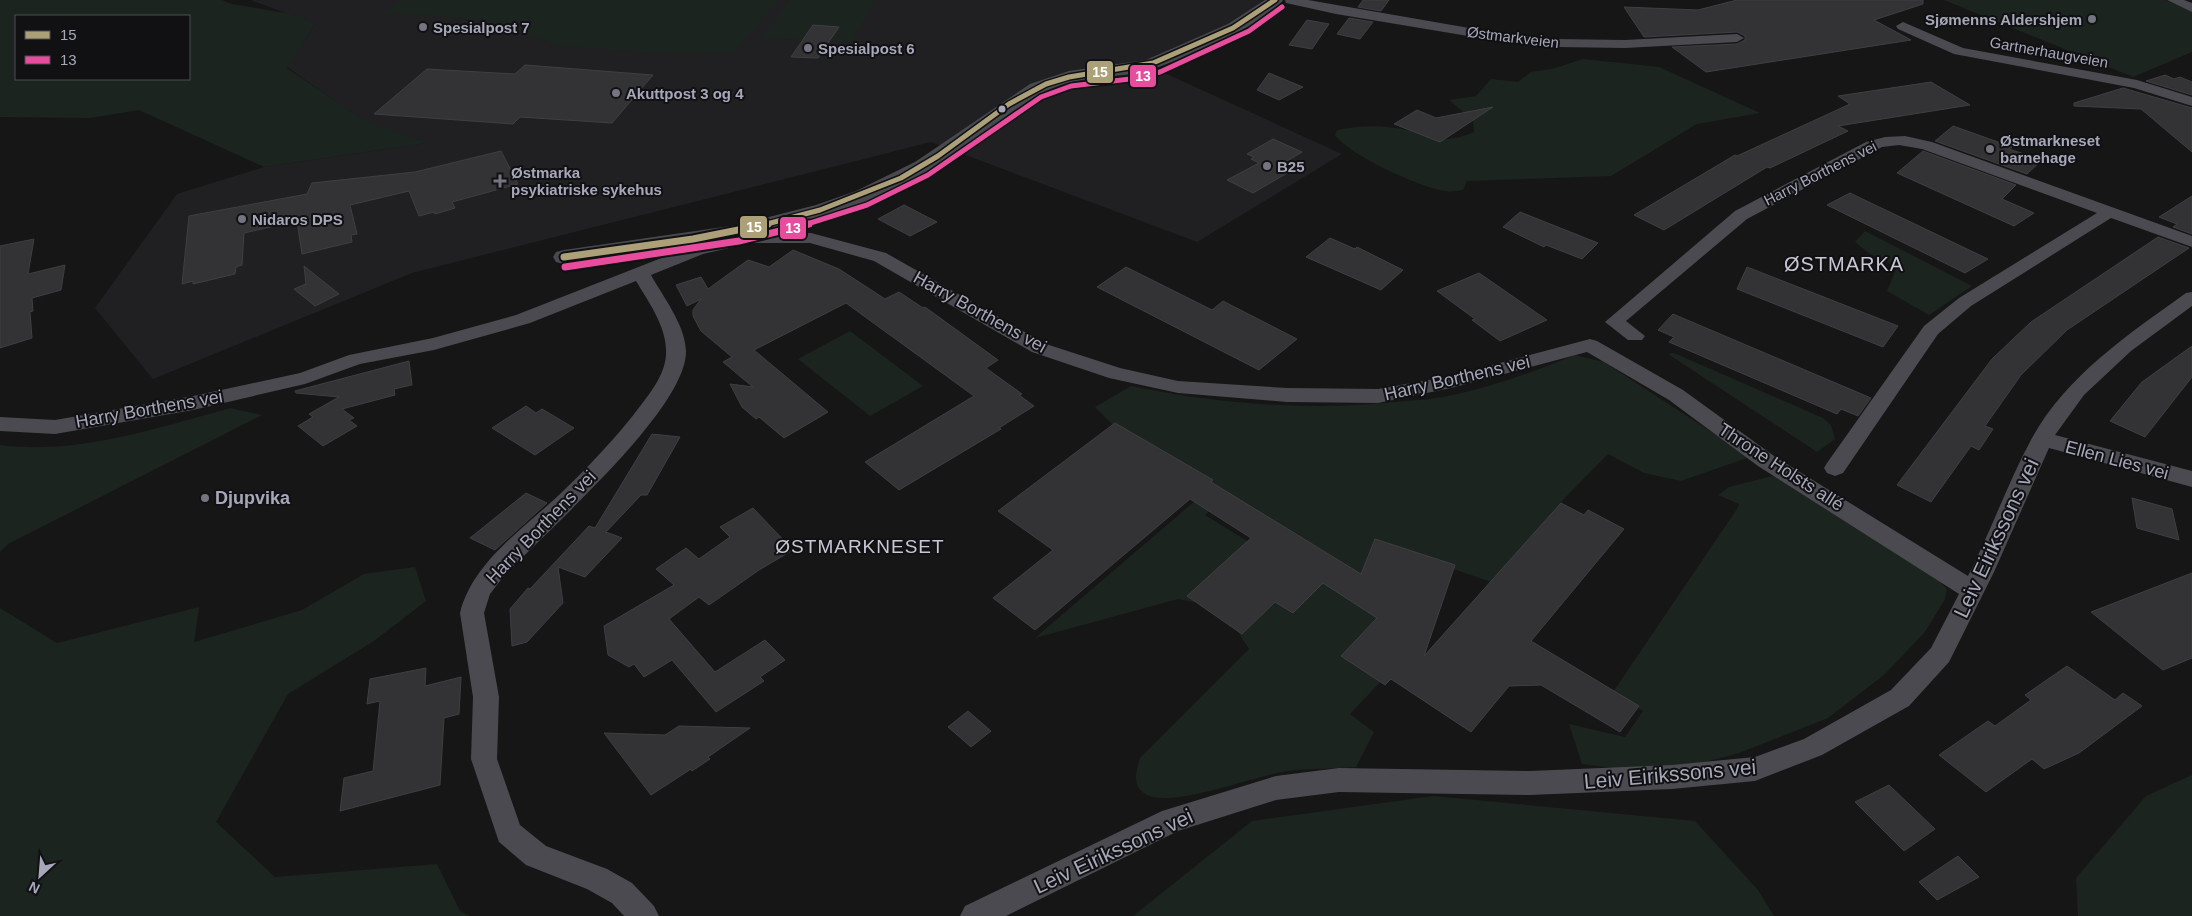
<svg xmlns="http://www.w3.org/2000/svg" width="2192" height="916" font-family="Arial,sans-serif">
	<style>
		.built { fill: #202023 }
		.green { fill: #1c241f; fill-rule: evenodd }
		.building { fill: #333235; stroke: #3f3f43 }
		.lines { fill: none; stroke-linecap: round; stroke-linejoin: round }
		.street { fill: #4a4a50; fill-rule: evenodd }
		.secondary { fill: #48494e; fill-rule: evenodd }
		.bus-1-far1-casing { stroke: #111013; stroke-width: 8 }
		.bus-1-casing { stroke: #111013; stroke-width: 11 }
		.bus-2-far1-casing { stroke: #111013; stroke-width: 8 }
		.bus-2-casing { stroke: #111013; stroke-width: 11 }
		.bus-1-far1 { stroke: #aba077; stroke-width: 5 }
		.bus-1 { stroke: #aba077; stroke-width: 7 }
		.bus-2-far1 { stroke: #e84c9d; stroke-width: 5 }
		.bus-2 { stroke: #e84c9d; stroke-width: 7 }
		.poi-dot { fill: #747580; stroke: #111013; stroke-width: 2 }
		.bus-dot { fill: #a6a8b9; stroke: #111013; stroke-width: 2 }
		.labels { text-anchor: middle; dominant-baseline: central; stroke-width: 4; stroke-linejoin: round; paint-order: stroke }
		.far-poi-label { font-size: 15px; font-weight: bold; fill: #a6a8b9; stroke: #111013; text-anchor: start }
		.far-street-label { font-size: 15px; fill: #a6a8b9; stroke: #111013 }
		.street-label { font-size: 18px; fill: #a6a8b9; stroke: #111013 }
		.poi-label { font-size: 18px; font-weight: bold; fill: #a6a8b9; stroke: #111013; text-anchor: start }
		.neighbourhood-label { font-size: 19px; letter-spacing: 1px; fill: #c7c8d4; stroke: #111013 }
		.quarter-label { font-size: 20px; letter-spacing: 1px; fill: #c7c8d4; stroke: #111013 }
		.near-street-label { font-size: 21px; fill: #a6a8b9; stroke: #111013 }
		.line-badge { stroke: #111013; stroke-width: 2 }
		.badge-label { font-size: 14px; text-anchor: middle; font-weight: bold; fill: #fff }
	</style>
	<rect width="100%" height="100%" fill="#161617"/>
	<path class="built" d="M251,0h1024l-122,64 5,6 184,84 -145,88 -266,-100 -519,131 -259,106 -58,-71 82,-114 87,-27 162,-24 -63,-22 -76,-54 28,-43z"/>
	<path class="green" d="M0,0h222l9,4 61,10 23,10 -28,44 76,52 64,23 -163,24 -125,-57 -49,8 -90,-1zM189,16v63h-173v-63z
		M404,0h374l-41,49 -15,5 -81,-2 -81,-6 -44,-15 -25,1 -24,4 19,-17 -102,-6z
		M790,0h86l-24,42 -90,-4z
		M1944,0h221l27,11v41l-59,25z
		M1583,59l76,8 101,46 -63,11 -86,52 -144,5 -4,9c-6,1 -13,2 -19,1 -27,-5 -93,-35 -109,-56l2,-5c19,-4 39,-5 58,-2 34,4 42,20 79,4l-1,-12 -24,-20 27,-4 15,-17 27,3 13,-10 21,-3z
		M1865,231l107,55 -43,29 -42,-24 10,-24 -27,-13 -15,-12z
		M850,331l73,55 -53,30 -72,-57z
		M1674,353l149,65 8,7 4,14 -18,13 -149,-98z
		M1575,355l29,7 146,95 -69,24 -37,-8 -36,-19 -44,45 -73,83 -115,-40 -14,34 -248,-150 -19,-19 36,-21c87,18 176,25 264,16 18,-2 36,-2 53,-6 44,-9 85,-24 127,-41z
		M231,408l31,7 -254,129 -8,8v-107c79,10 156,-17 231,-37z
		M1772,476l20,5 135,88 20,20 -2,10 -20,33 -41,43 -56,43 -89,35 -79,21 -78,-10 -13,-40 56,13 18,-26 -30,-19 124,-183 2,-5 -21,-9 11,-8z
		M1203,494l15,9 -13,12 50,31 -61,56 -16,-3 -143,39z
		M415,567l11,34 -52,40 -86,53 -72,128 59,55 162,-13 23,47 10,5h-470v-308l57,35 142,-36 -5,35 108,-32 62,-36z
		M1303,569l84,52 -1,55 -36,38 24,18 -18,35c-22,2 -46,1 -68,4 -32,4 -114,37 -141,24 -16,-8 -11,-24 -7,-37l109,-109 -11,-17z
		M2192,775v141h-114l-2,-38 70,-82z
		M1433,796l262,25 63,69 16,26h-641l119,-95z"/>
	<path class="building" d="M1363,0h26l-8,11 -23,-4z
		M1737,0h186v4l-49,16 37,20 -205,32 -34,-25 65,-3 8,-4v-4l-8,-4 -93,5 -20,-30 74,3z
		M1349,18l24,4 -13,17 -23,-5z
		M1307,20l22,4 -17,25 -23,-4z
		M813,25l26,2 -21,31 -27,-1z
		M525,65l128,10 -41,48 -92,-6 -7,7 -139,-10 53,-45 88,5z
		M1269,73l34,14 -24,13 -22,-10z
		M2165,75l9,4 6,-2 12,5v13l-46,-14z
		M1931,82l39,23 -132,21 10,5 -78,37 -3,-1 -103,63 -30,-15 101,-60 2,1 113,-52 -12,-8z
		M2123,88l69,20v44l-51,-43 -67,-3v-3z
		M1493,107l-53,35 -46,-18 23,-14 19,8z
		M1953,126l59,21 -3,2 33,11 -15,14 -92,-33z
		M1273,139l29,13 -25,15 12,5 -36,21 -26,-13 32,-17 -8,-4 3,-2 -7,-3z
		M501,151l17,33 -66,18 3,6 -20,6 -1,-2 -15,4 -10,-25 -59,14 7,29 -6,1 1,7 -50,12 -5,-33 -53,12 -2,32 -6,2 -1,7 -42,10v-3l-11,3 7,-68 118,-22 5,-11 103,-11z
		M1923,151l93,34 -14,14 32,14 -20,13 -117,-53z
		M1850,193l138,66 -23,14 -138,-68z
		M2192,196v38l-19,-7 4,-3 -18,-7z
		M904,205l33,17 -27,14 -32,-17z
		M1520,212l78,31 -16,16 -36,-14 -2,2 -41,-20z
		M2158,237l31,11 -122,82 -46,45 -36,51 8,3 -14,21 -8,-4 -40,56 -34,-17 95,-126 39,-37z
		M1330,238l25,11 2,-2 46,23 -22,20 -75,-33z
		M34,239l-6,35 37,-9 -4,25 -29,8 1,13 -3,1 2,26 -32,10v-102z
		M793,250l46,19 46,30 14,-7 24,16 2,-1 73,53 -12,8 36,26 -3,1 15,11 -35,22 2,1 -102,61 -34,-28 109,-66 -128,-93 -92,47 74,62 -44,26 -25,-21 -3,2 -14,-12 -12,-23 23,3 -30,-25 9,-5 -31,-26 -8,-15v-6l8,-11 -14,7 -11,-21 25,-8 7,12 40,-29 21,7z
		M304,266l35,28 -24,12 -21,-17 12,-5z
		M1126,267l86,43 11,-9 74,38 -38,31 -162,-83z
		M1747,267l151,59 -15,21 -146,-58z
		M1479,273l68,47 -47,21 -28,-21 3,-1 -38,-28z
		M1673,314l198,84 -13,18 -17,-7 -4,5 -168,-72 5,-5 -16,-7z
		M2192,346v31l-47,60 -35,-16 32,-39z
		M409,361l3,24 -18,4 1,6 -53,14 12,9 -5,2 8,6 -34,20 -25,-20 15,-9 -4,-3 30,-17 -43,-4 -1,-2z
		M526,406l10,7 6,-4 32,19 -39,27 -43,-27z
		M1115,423l98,57 -2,2 150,92 14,-35 80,26 -31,91 137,-153 23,12 4,-5 36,19 -93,112 108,65 -19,26 -79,-47 -32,1 -38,46 -80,-53 -6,6 -44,-29 36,-38 -54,-35 -30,30 -18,-11 -33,32 -55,-38 64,-58 -61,-39 -155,131 -42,-32 60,-48 -55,-39z
		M652,434l28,3 -33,58h-6l-35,37 16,6 -37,39 -27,-10 5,36 -36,39 -15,4 -2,-37 18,-21 2,1 59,-63 6,2z
		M526,493l21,10 -52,47 -25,-12z
		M2132,498l40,11 7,31 -42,-12z
		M753,508l40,42 -34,20 -50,35 -10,-8 -30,22 46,53 50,-32 20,20 -25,17 4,4 -48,31 -44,-52 -28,17 -10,-13 -5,3 -21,-12 -4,-29 70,-41 -18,-16 30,-21 13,11 31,-22 -10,-10z
		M2192,573v85l-29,12 -72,-58z
		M2067,666l48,34 8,-7 19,13 -63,47 -35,16 -12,-10 -46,33 -47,-37 49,-34 7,5 36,-26 -6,-5z
		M426,668l-1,18 36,-9 -2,37 -15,4 -4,67 -100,26 4,-33 29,-7 7,-70 -13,3 3,-25z
		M968,711l23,20 -20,16 -23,-20z
		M679,726l71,2 -42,29 2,2 -18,12 -1,-2 -40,26 -47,-62 61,2z
		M1889,785l46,44 -31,22 -49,-49z
		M1958,856l21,21 -42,23 -18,-18z"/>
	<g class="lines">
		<path class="street" d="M1285,0h23l190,33 58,6 69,1 112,-6 7,4 -7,4 -112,6 -69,-1 -58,-6 -162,-27 -50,-11z
			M2167,0h17l8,3v9z
			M1903,22l60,26 174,32 55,17v9l-58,-18 -180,-34 -56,-25 -2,-3z
			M1905,136l27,6 260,94v11l-81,-29 -140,88 -33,28 -95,139 -8,3 -8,-3 -3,-5 3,-5 97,-137 35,-28 138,-85 -175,-64 -23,-4 -17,2 -135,72 -121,102 19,15 -3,4h-14l-23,-18 130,-111 131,-69 19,-5z
			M751,233h60l75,20 160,91 74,24 58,13 109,7 91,1 73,-13 139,-37 7,2 86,49 91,66 194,120c23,-45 40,-94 64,-138 35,-63 97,-104 154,-145l6,-1v14l-61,45 -47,44 -29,40 137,36v16l-143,-39 -55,124 -45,90 -40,44 -87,49 -67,26 -83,8 -142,6 -191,-3 -63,8 -98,31 -172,85h-46l5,-10 197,-95 114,-35 63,-8 191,3 142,-6 83,-8 49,-18 87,-49 40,-42 28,-54 -201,-128 -89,-66 -82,-48 -136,36 -73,15 -91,-1 -109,-9 -69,-15 -77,-26 -158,-91 -64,-18h-59l-48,11 -52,21c12,22 34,49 35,76 1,59 -141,181 -183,226l-13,17 -6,19 15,84 -2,62 23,66 26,21 61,23 25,14 22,23 5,10h-35l-12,-13 -25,-14 -61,-24 -27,-23 -28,-83 2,-62 -13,-84c12,-50 63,-84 99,-118 29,-28 58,-58 82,-90 12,-16 26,-34 25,-55 0,-24 -18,-49 -30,-69l-106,42 -96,27 -74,14 -55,20 -112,26 -138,24 -55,-3v-14l55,3 138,-24 107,-23 49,-18 84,-17 83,-23 176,-69z"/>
		<path class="secondary" d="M1265,0h18c-17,25 -111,65 -141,72 -30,6 -60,4 -89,16 -20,8 -38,22 -56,35 -28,21 -57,43 -88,59 -106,55 -229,67 -345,82l-8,-2 -3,-5 3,-5 8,-2 173,-25 79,-20 40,-14 59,-29 115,-78 39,-13 77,-11 82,-36z"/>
		<g class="bus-1-far1-casing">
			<path id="bus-1-far1" d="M763,225l57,-15 81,-32 37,-22 71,-52 37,-20 23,-7 84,-14 80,-35 42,-28"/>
		</g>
		<g class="bus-1-casing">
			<path id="bus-1" d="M564,257l129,-18 75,-15"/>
		</g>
		<g class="bus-2-far1-casing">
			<path id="bus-2-far1" d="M804,225l63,-20 61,-30 113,-78 30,-11 59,-7 30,-7 89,-41 33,-24"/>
		</g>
		<g class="bus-2-casing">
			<path id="bus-2" d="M565,267l174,-26 70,-17"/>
		</g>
		<use href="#bus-1-far1" class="bus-1-far1"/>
		<use href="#bus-1" class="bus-1"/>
		<use href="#bus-2-far1" class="bus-2-far1"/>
		<use href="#bus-2" class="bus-2"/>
	</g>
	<g class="poi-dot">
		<circle cx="2092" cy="19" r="5"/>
		<circle cx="423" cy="27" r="5"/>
		<circle cx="808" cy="48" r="5"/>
		<circle cx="616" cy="93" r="5"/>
		<circle cx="1990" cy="149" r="5"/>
		<circle cx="1267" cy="166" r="5"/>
		<path d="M497.5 173.5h5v5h5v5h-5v5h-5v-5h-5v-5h5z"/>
		<circle cx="242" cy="219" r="5"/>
		<circle cx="205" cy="498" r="5"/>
	</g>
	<circle class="bus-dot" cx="1002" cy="109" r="4.5"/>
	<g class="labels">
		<g class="far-poi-label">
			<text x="2082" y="19" text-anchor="end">Sjømenns Aldershjem</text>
			<text x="433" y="27">Spesialpost 7</text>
			<text x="818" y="48">Spesialpost 6</text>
			<text x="626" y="93">Akuttpost 3 og 4</text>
			<text x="2000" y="140">Østmarkneset<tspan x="2000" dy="17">barnehage</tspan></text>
			<text x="1277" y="166">B25</text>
			<text x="511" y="172">Østmarka<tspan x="511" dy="17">psykiatriske sykehus</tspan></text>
			<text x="252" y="219">Nidaros DPS</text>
		</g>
		<g class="far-street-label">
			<text transform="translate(1513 37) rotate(7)">Østmarkveien</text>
			<text transform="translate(2049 52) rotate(10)">Gartnerhaugveien</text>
			<text transform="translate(1820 173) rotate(-27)">Harry Borthens vei</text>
		</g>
		<g class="street-label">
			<text transform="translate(980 312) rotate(29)">Harry Borthens vei</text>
			<text transform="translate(1457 378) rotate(-13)">Harry Borthens vei</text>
			<text transform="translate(149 409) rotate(-10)">Harry Borthens vei</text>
			<text transform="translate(2117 460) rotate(15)">Ellen Lies vei</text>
			<text transform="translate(1781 467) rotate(33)">Throne Holsts allé</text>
			<text transform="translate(541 527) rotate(-46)">Harry Borthens vei</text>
		</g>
		<g class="poi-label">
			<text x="215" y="498">Djupvika</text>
		</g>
		<g class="neighbourhood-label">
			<text x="860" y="546">ØSTMARKNESET</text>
		</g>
		<g class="quarter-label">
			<text x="1844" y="264">ØSTMARKA</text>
		</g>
		<g class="near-street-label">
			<text transform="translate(1996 538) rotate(-65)">Leiv Eirikssons vei</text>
			<text transform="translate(1670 774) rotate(-5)">Leiv Eirikssons vei</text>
			<text transform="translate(1113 851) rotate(-25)">Leiv Eirikssons vei</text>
		</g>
	</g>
	<g class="line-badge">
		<rect x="1086" y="60" width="28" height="24" rx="5" fill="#aba077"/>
		<rect x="1129" y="64" width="28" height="24" rx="5" fill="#e84c9d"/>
		<rect x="739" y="215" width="29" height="24" rx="5" fill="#aba077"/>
		<rect x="779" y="216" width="28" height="24" rx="5" fill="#e84c9d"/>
	</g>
	<g class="badge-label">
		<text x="1100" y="77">15</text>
		<text x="1143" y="81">13</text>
		<text x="754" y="232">15</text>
		<text x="793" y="233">13</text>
	</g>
	<rect x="15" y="15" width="175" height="65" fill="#111013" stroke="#4d4d55"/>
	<rect x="25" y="31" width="25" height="8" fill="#aba077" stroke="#4d4d55"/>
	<text x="60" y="40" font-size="15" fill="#a6a8b9">15</text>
	<rect x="25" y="56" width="25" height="8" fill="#e84c9d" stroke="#4d4d55"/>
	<text x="60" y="65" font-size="15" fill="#a6a8b9">13</text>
	<g transform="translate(40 876) rotate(206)" stroke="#111013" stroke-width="4" paint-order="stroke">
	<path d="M0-4L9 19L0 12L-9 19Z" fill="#a6a8b9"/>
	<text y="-8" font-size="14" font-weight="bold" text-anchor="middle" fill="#a6a8b9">N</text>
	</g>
</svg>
